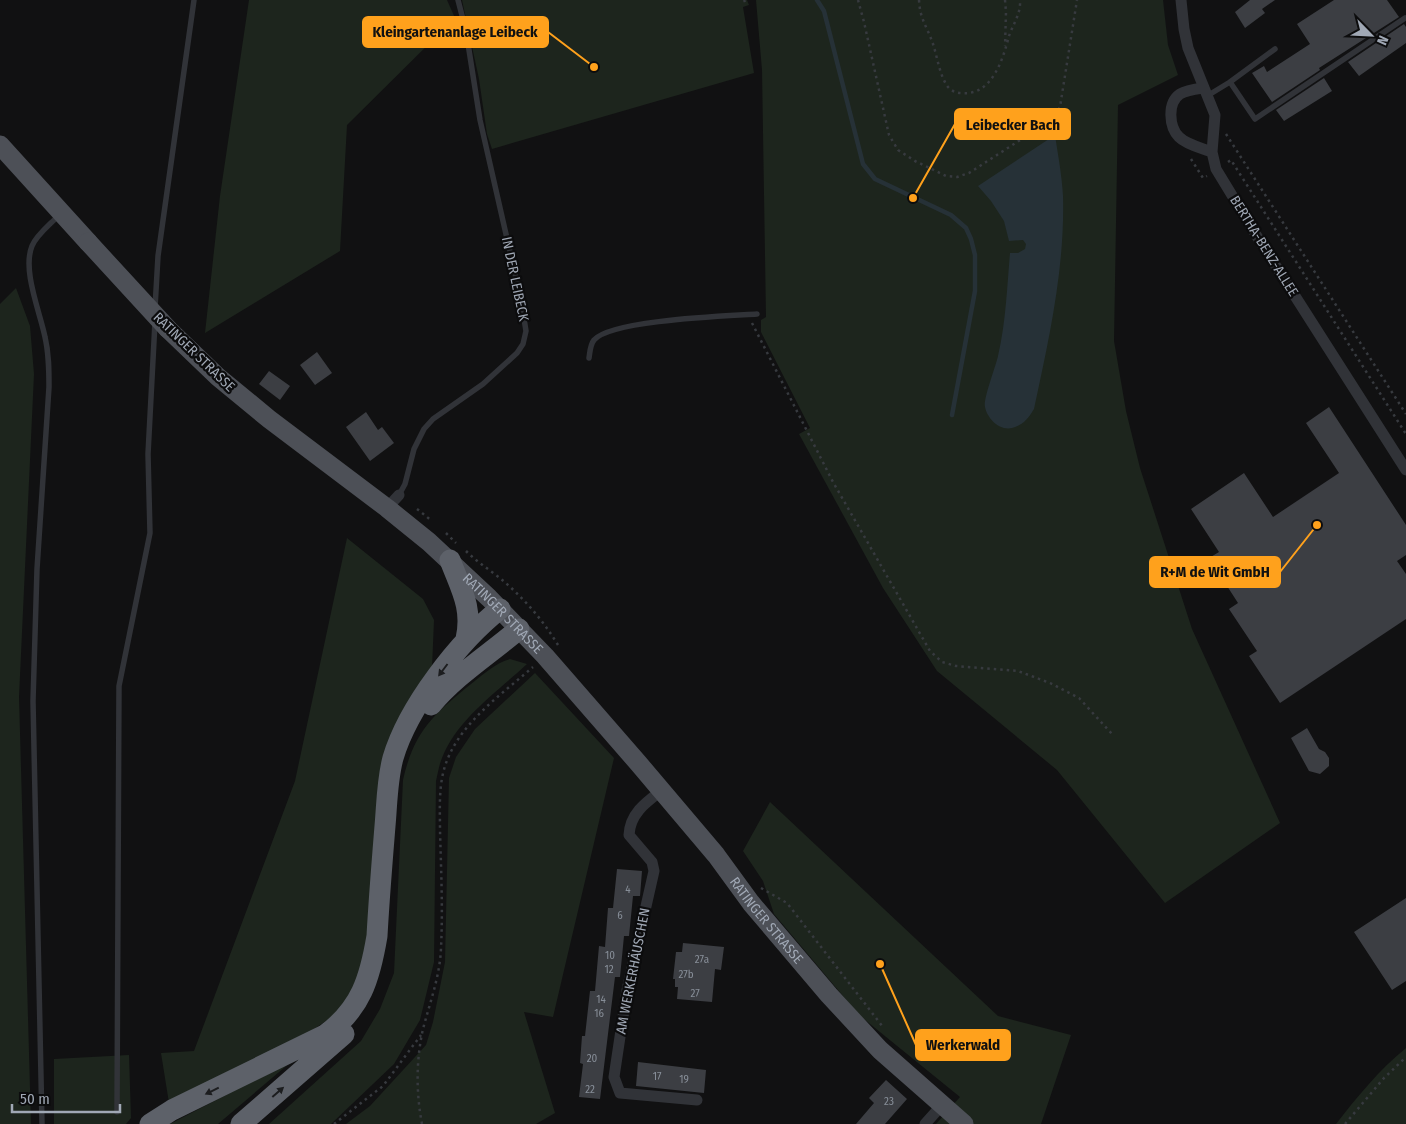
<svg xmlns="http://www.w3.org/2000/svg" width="1406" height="1124" font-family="'Fira Sans Condensed',sans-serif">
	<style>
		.green { fill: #1d251d }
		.water { fill: #263137 }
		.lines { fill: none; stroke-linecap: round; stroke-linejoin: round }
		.stream { stroke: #263137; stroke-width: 4.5 }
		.building { fill: #3c3e43 }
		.path { stroke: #373a3f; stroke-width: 2.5; stroke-dasharray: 2.5 4; stroke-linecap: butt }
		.lane { stroke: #313338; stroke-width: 5.5 }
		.street { stroke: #313338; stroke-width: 11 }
		.primary { stroke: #4d5057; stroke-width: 19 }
		.highway { stroke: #5d6169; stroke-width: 21 }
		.primary-bridge { stroke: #4d5057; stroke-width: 19 }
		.oneway { fill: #1c1d1f }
		.labels { text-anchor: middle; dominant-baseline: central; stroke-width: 4.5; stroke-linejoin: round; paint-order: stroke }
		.number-label { font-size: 11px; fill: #878e98 }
		.street-label { font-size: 14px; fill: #a0a8b5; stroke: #0c0c0d }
		.leader { fill: none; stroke: #ffa11c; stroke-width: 2 }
		.callout-dot { fill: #ffa11c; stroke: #0c0c0d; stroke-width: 2 }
		.callout { fill: #ffa11c; stroke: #ffa11c; stroke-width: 2 }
		.callout-label { font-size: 15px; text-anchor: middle; font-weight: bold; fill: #111 }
	</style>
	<rect width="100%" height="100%" fill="#111112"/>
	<path class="green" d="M249,0h198l8,18 -108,107 -7,126 -135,82 15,-137z
		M462,0h285l2,5 -6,2 11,66 -262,76 -5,-15 -8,-55z
		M756,0h407l5,45 10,30 -60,30 -4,236 12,70 14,57 52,161 88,194 -115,80 -108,-133 -120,-99 -54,-83 -84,-154 11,-6 -49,-96v-12l5,-3 -4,-247z
		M16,288l14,38 4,48 -15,323 12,427h-31v-820z
		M347,538l76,61 11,21 -2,48 -34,53 -34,246 -21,38 -14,14 -51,34 -109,50 -8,-50 33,-2 101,-270z
		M510,659l17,5c-30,28 -70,55 -85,94 -3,7 -4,15 -6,23l-2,181 -14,58 -26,44 -63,60h-62l92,-83 19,-32 14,-36 9,-193c11,-49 31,-66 68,-96 13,-10 23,-20 39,-25z
		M535,673l79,85 -61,259 -29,-5 31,101 -19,11h-190l24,-18 56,-61 7,-23 12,-60 4,-184 7,-21 19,-28z
		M770,802l228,214 73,19 -30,89h-105l24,-27 -101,-82 -85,-101 -11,-33 -20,-30z
		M1406,1048v76h-70c21,-27 43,-54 70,-76z
		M129,1055l2,63 -5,6h-72v-65z
		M292,1061l-74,63h-48z"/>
	<path class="water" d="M1055,135c3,20 7,41 8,61 2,72 -14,143 -29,213 -6,10 -11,16 -22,19 -13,3 -25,-10 -27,-21 -2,-8 11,-41 13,-51 8,-34 9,-69 12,-103h8l7,-4 1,-5 -3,-4 -14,1 -5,-20 -13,-20 -13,-15z"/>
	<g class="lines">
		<path class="stream" d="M817,0l7,11 39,153 12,15 76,36 15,13 5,11 4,16v36l-23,124"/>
	</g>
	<path class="building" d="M1250,0h25l-13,9 3,4 -20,15 -10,-16z
		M1334,0h53l12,17 -80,51 1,2 -48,32 -20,-29 12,-7 3,6 43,-28 -13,-20z
		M1404,24l2,3v16l-47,33 -11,-14z
		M1324,78l8,13 -48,30 -8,-11z
		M317,352l15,21 -17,12 -15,-20z
		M269,371l21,15 -10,14 -21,-16z
		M1329,407l77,118v30l-9,6 9,13v45l-126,84 -31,-47 8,-5 -28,-42 9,-6 -29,-45 10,-6 -28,-43 53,-36 29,44 66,-44 -33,-50z
		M366,412l12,18 4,-3 12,16 -24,18 -24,-34z
		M1307,728l12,21 6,3 4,6v8l-9,8 -11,-3 -18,-33z
		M617,869l25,2 -2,25h-7l-4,40h-5l-4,41h-5l-15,122 -21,-2 4,-33 -3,-1 2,-27h3l5,-45h5l4,-45 6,1 3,-39h5z
		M1406,898v83l-14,9 -38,-58z
		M683,943l41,4 -3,23 -6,-1 -3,33 -35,-3 1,-12h-3v-8h-2l3,-27h6z
		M638,1062l68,8 -2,23 -68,-7z
		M886,1080l21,19 -22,25h-29l18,-21 -5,-5z"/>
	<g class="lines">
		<path class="path" d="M744,0l1,2
			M858,0l6,22 25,113 9,15 17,11 31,15 11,1 12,-4 76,-49 9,-8 6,-9 17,-107
			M919,0c1,20 8,26 14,44 4,12 6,28 13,40 3,6 9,9 16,9 30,3 41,-34 47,-57 4,-12 12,-22 11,-36
			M1005,0l1,12 -1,34
			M1226,134l180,280
			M1191,159l12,19 4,-2
			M1228,162l3,-2 175,274
			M752,323l81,159 97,169 12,11 14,4 62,5 32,12 29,15 33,36
			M417,509l15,12
			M446,533l10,10
			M466,551c13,13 29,22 42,34 20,18 36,37 50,60
			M761,888l26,15 96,124
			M334,1124l49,-38 38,-51
			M422,1124c-6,-31 -6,-64 1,-95 7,-27 17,-53 18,-81 2,-39 0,-79 -1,-118 0,-24 -2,-49 8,-72 16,-38 54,-64 85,-91
			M1345,1124l39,-46 22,-21"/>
		<path class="lane" d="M1230,82l45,-33
			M1207,96l23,-14 25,37 150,-101
			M155,308l3,-52 36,-256
			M589,358c1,-6 1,-13 5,-18 17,-20 133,-24 163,-26
			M399,495l6,-11 9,-35 10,-20 9,-10 50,-35 34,-31 6,-9 3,-13 -5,-31 -41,-180 -14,-89 -8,-31
			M117,1112l2,-426 31,-153 -2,-79 7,-132
			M42,1124l-9,-423 4,-132 12,-182c0,-17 0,-33 -4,-50 -5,-25 -23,-67 -13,-91 5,-12 19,-22 28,-32"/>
		<path class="street" d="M1181,0l3,29 4,19 27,67 -3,37 4,17 42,69 148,232
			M1203,88c-7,1 -16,2 -23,6 -13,9 -11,33 -1,43 8,8 23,11 33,15
			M387,508l12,-13
			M661,791c-16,12 -31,23 -32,44l23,27 2,9 -27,119 -13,87 6,16 77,7
			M925,1124l17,-19"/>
		<g class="primary">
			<path d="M0,145l88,97"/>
			<path id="s1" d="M168,329l50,48 51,42 118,89 42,34 60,56 56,58 94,108 77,91 35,48 78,92 51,55 84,74"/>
		</g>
		<path class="highway" d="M450,560c11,29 23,48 16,79
			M431,705c25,-30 59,-51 88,-76
			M150,1124l22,-14 153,-75c36,-26 45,-57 52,-99 2,-37 5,-73 8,-110 2,-22 2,-46 8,-68 15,-51 66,-117 107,-149
			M241,1124l103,-90"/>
		<path class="primary-bridge" d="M88,242l80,87"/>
	</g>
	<defs><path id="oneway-solid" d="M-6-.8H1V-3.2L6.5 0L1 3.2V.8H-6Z" transform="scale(1.25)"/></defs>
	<g class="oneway">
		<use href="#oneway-solid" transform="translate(443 670) rotate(127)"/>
		<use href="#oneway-solid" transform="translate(212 1091) rotate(154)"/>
		<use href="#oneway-solid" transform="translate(278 1092) rotate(-41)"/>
	</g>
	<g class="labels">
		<g class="number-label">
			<text x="628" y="889">4</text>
			<text x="620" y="915">6</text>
			<text x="610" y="955">10</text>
			<text x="702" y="959">27a</text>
			<text x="609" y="969">12</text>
			<text x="686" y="974">27b</text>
			<text x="695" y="993">27</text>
			<text x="601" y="999">14</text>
			<text x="599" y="1013">16</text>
			<text x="592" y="1058">20</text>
			<text x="657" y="1076">17</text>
			<text x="684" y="1079">19</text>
			<text x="590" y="1089">22</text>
			<text x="889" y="1101">23</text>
		</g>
		<g class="street-label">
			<text transform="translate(1264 246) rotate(58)">BERTHA-BENZ-ALLEE</text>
			<text transform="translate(515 279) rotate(78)">IN DER LEIBECK</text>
			<text transform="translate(194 352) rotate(44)">RATINGER STRASSE</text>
			<text stroke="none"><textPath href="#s1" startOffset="440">RATINGER STRASSE</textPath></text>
			<text stroke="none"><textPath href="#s1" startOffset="845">RATINGER STRASSE</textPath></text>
			<text transform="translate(633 971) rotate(-79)">AM WERKERHÄUSCHEN</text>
		</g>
	</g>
	<path class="leader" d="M594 67L548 32M913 198L955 124M1317 525L1280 572M880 964L916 1045"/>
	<g class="callout-dot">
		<circle cx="594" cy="67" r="5"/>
		<circle cx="913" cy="198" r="5"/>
		<circle cx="1317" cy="525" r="5"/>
		<circle cx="880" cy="964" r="5"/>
	</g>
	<g class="callout">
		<rect x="363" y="17" width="185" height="30" rx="5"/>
		<rect x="955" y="109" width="115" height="30" rx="5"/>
		<rect x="1150" y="557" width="130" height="30" rx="5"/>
		<rect x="916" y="1030" width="94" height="30" rx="5"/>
	</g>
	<g class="callout-label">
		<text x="455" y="37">Kleingartenanlage Leibeck</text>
		<text x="1013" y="130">Leibecker Bach</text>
		<text x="1215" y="577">R+M de Wit GmbH</text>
		<text x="963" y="1050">Werkerwald</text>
	</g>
	<g transform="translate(1371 35) rotate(114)" stroke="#0c0c0d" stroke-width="4" paint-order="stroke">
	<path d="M0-4L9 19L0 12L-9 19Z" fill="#a0a8b5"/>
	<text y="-8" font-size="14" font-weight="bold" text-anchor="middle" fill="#a0a8b5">N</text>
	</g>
	<path d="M12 1104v8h108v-8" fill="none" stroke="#a0a8b5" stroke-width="2.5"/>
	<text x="20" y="1104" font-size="15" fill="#a0a8b5" stroke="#0c0c0d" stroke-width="4" paint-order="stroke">50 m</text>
</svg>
